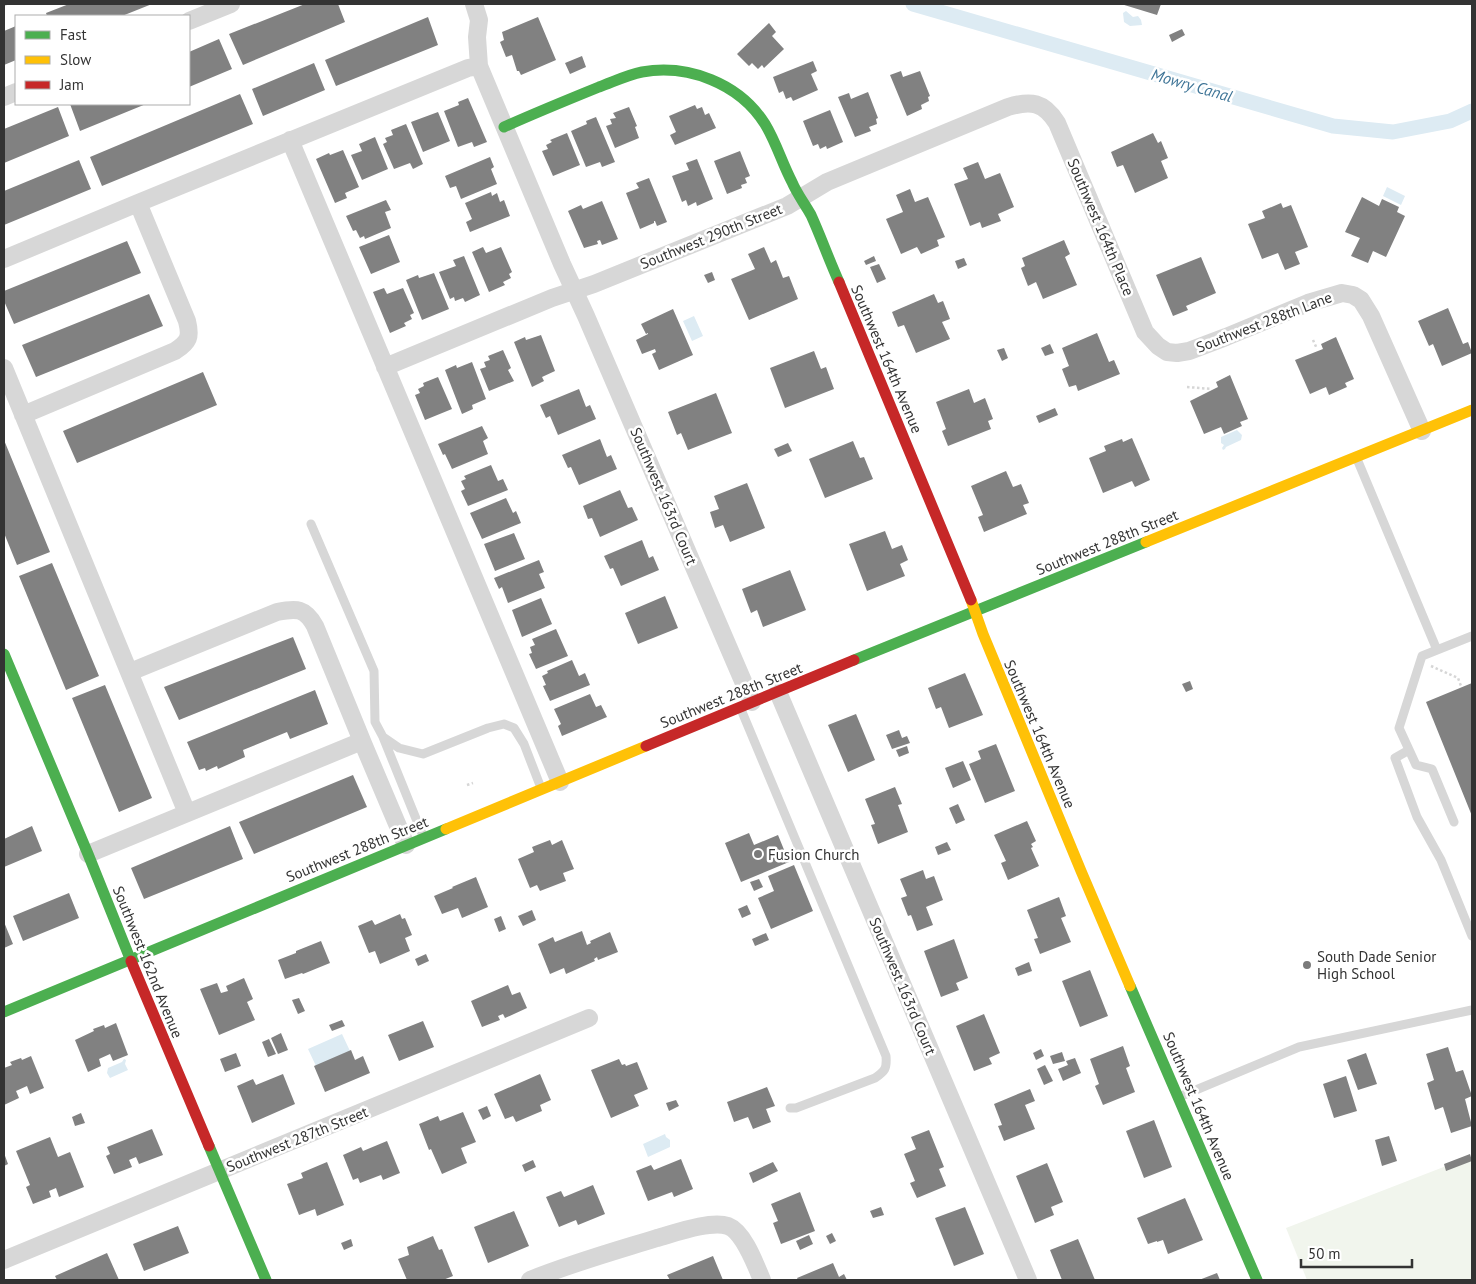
<svg xmlns="http://www.w3.org/2000/svg" width="1476" height="1284" font-family="'PT Sans',sans-serif">
	<style>
		.green { fill: #f1f5ed }
		.water { fill: #ddebf3 }
		.lines { fill: none; stroke-linecap: round; stroke-linejoin: round }
		.canal { stroke: #ddebf3; stroke-width: 15 }
		.building { fill: #818181 }
		.path { stroke: #d6d6d6; stroke-width: 2.5; stroke-dasharray: 2.5 2.5; stroke-linecap: butt }
		.lane { stroke: #d7d7d7; stroke-width: 9 }
		.street { stroke: #d7d7d7; stroke-width: 18 }
		.fast { stroke: #4caf50; stroke-width: 11 }
		.slow { stroke: #ffc107; stroke-width: 11 }
		.jam { stroke: #c62828; stroke-width: 11 }
		.poi-dot { fill: #7a7a7a; stroke: #fff; stroke-width: 2 }
		.labels { text-anchor: middle; dominant-baseline: central; stroke-width: 5; stroke-linejoin: round; paint-order: stroke }
		.street-label { font-size: 15px; fill: #333; stroke: #fff }
		.poi-label { font-size: 15px; fill: #333; stroke: #fff; text-anchor: start }
		.water-label { font-size: 16px; font-style: italic; fill: #3f7597; stroke: #fff }
	</style>
	<rect width="100%" height="100%" fill="#fff"/>
	<path class="green" d="M1472,1156v124h-165l-21,-52z"/>
	<path class="water" d="M1126,11l7,6 5,-1 3,4 1,5 -12,1 -6,-4 -1,-9z
		M1387,187l18,9 -4,9 -18,-9z
		M694,316l9,20 -11,5 -9,-20z
		M1237,430l5,5 -1,5 -15,7 -1,2 -2,1 -1,-2 2,-3 -3,-2v-6z
		M342,1034l8,17 -34,15 -8,-17z
		M124,1059l2,1 -1,4 3,6 -18,8 -3,-5 1,-5 14,-6z
		M665,1134l1,3 4,3v7l-22,10 -5,-13z"/>
	<g class="lines">
		<path class="canal" d="M913,4l420,122 60,6 57,-11 22,-10"/>
	</g>
	<path class="building" d="M69,4h83l-30,12h-75l-1,-3z
		M305,4h33l7,18 -102,43 -14,-31z
		M1121,4h40l-4,11z
		M428,17l10,28 -102,41 -11,-26z
		M538,17l18,43 -35,15 -2,-4h-2l-5,-16 -6,2 -6,-15 4,-2 -2,-8z
		M769,23l7,9 -4,4 12,13 -20,19 -2,-3 -4,4 -6,-6 -3,3 -12,-12z
		M16,26v34l-12,5v-34z
		M1182,29l3,6 -13,7 -3,-7z
		M219,39l13,30 -43,18v-35z
		M582,56l4,11 -16,7 -5,-11z
		M813,61l4,10 -6,3 7,16 -25,11 -2,-4 -5,2 -3,-8 -4,2 -6,-16z
		M314,63l11,27 -62,26 -11,-27z
		M901,71l2,6 17,-6 10,25 -2,1 1,4 -8,4 1,4 -15,7 -17,-41z
		M868,92l10,26 -2,1 1,5 -8,3 2,4 -16,6 -17,-40 11,-4 2,6z
		M240,94l13,30 -151,62 -12,-29z
		M468,98l19,44 -13,5 -2,-5 -14,5 -14,-36 15,-6 -1,-3z
		M70,104h76l-66,27z
		M695,105l2,4 5,-2 3,8 4,-2 7,15 -41,17 -5,-10 6,-3 -7,-16z
		M58,107l11,29 -65,27v-34z
		M629,107l8,19 -2,1 4,11 -24,10 -9,-22 6,-2 -2,-5 6,-1 -3,-5z
		M830,110l13,32 -16,7 -1,-3 -6,3 -2,-5 -5,2 -10,-25z
		M438,112l12,29 -27,11 -12,-30z
		M596,117l19,45 -13,5 -2,-5 -14,5 -15,-36 16,-7 -1,-3z
		M406,124l17,40 -10,5 -3,-6 -16,6 -11,-25 4,-2 -2,-4 8,-3 -2,-5z
		M567,133l13,32 -27,11 -11,-25 6,-2 -2,-4 6,-3 -2,-2z
		M1153,133l5,10 3,-2 7,17 -7,3 7,17 -33,15 -12,-28 -6,2 -6,-15z
		M375,137l13,32 -26,11 -11,-25 11,-4 -3,-7z
		M343,150l16,37 -14,6 2,5 -12,5 -19,-44 13,-6 1,2z
		M740,151l10,25 -5,2 2,5 -6,2 1,3 -15,6 -13,-33z
		M490,157l4,10 -3,2 6,15 -36,15 -5,-13 -6,2 -5,-12z
		M697,159l16,40 -16,7 -1,-4 -8,4 -2,-6 -4,2 -10,-26 17,-6 -3,-7z
		M79,160l12,29 -87,36v-34z
		M978,162l7,17 15,-6 14,34 -16,7 3,7 -19,7 -2,-6 -10,4 -16,-42 14,-5 -5,-11z
		M649,178l18,44 -10,4 -2,-5h-1v2l-14,6 -14,-36 13,-5 -3,-5z
		M910,189l5,13 13,-5 17,40 -8,3 2,6 -18,8 -4,-7 -16,7 -15,-35 17,-7 -7,-17z
		M491,192l1,4 5,-3 3,9 4,-2 6,16 -40,16 -4,-10 6,-3 -7,-16z
		M1362,197l17,9 3,-7 17,8 -2,5 8,4 -19,41 -13,-6 -5,12 -17,-7 9,-18 -15,-6z
		M386,200l5,10 -6,2 6,16 -26,11 -1,-3 -4,2 -4,-8 -3,1 -7,-15z
		M602,201l16,38 -16,6 -2,-5 -3,1 1,3 -14,4 -16,-37 13,-6 2,4z
		M1281,203l2,5 8,-3 17,42 -13,5 5,12 -15,6 -7,-17 -16,6 -14,-35 17,-6 -3,-7z
		M389,235l11,27 -29,12 -12,-27z
		M1064,240l6,14 -5,3 12,28 -34,14 -7,-17 -8,4 -7,-18 4,-2 -3,-8z
		M127,241l14,32 -127,51 -10,-23v-10z
		M483,247l3,6 15,-6 11,25 -3,2 2,4 -8,4 2,3 -16,7 -17,-40z
		M764,247l7,16 5,-3 7,18 6,-2 9,23 -49,21 -18,-41 24,-10 -7,-15z
		M464,256l16,39 -15,7 -2,-4 -8,3 -1,-4 -4,2 -11,-27 17,-6 -3,-6z
		M874,256l2,5 -10,4 -2,-4z
		M1201,257l15,36 -30,13 2,4 -15,6 -17,-41z
		M964,258l3,7 -9,4 -3,-8z
		M879,264l7,15 -9,4 -7,-16z
		M712,272l3,8 -7,3 -4,-8z
		M434,273l15,36 -27,11 -16,-40 12,-5 1,3z
		M384,288l3,6 16,-6 11,25 -4,2 2,4 -8,4 2,3 -16,7 -17,-41z
		M149,294l14,32 -127,51 -14,-32z
		M934,294l4,9 5,-2 7,18 -8,3 8,17 -34,14 -12,-28 -6,2 -6,-15z
		M1448,308l15,36 5,-2 4,11 -30,13 -9,-22 -4,2 -11,-25z
		M673,309l20,46 -34,15 -7,-16 4,-2 -1,-3 -13,5 -6,-14 12,-6v-1l-2,1 -5,-10z
		M1097,333l12,29 5,-2 6,14 -42,17 -2,-6 -7,2 -7,-18 7,-3 -7,-18z
		M541,335l14,36 -13,6 2,4 -12,6 -18,-45 11,-5 1,3z
		M1336,337l18,42 -9,4 2,4 -18,8 -3,-8 -16,7 -15,-34 28,-11 -2,-5z
		M1050,344l4,9 -9,3 -4,-8z
		M1004,348l4,10 -6,3 -5,-11z
		M503,350l8,18 -3,2 6,11 -25,10 -9,-22 6,-2 -2,-5 6,-2 -2,-4z
		M814,351l7,18 5,-2 8,22 -49,19 -15,-40z
		M472,362l14,37 -14,6 1,4 -11,5 -17,-44 11,-5 1,3z
		M203,372l14,33 -140,58 -14,-32z
		M1230,375l18,44 -8,3 2,4 -18,8 -3,-7 -17,7 -14,-33 28,-14 -2,-5z
		M438,377l14,32 -27,11 -10,-25 5,-2 -2,-4 6,-3 -1,-3z
		M579,389l7,18 4,-2 6,14 -38,16 -8,-19 -4,2 -6,-13z
		M969,389l5,14 11,-5 8,21 -5,2 3,8 -43,17 -6,-15 4,-2 -10,-27z
		M716,393l16,40 -44,17 -7,-17 -4,2 -9,-23z
		M1055,408l3,7 -19,8 -3,-7z
		M482,426l6,12 -5,3 5,13 -36,15 -7,-15 -2,1 -5,-11z
		M1132,438l18,42 -15,7 -3,-6 -29,12 -14,-35 17,-7 -2,-5 18,-7 1,3z
		M600,439l7,18 4,-2 6,14 -38,16 -8,-18 -3,1 -6,-13z
		M4,440l46,112 -33,13 -13,-32z
		M853,441l7,17 4,-1 9,22 -48,19 -16,-39z
		M788,443l4,8 -14,6 -4,-8z
		M491,465l7,16 5,-2 5,11 -40,16 -7,-15 4,-2 -4,-8 5,-2 -2,-3z
		M1006,471l7,16 8,-3 8,19 -6,2 4,9 -43,18 -6,-15 5,-2 -12,-29z
		M747,483l18,45 -35,14 -7,-17 -8,3 -5,-16 9,-3 -5,-13z
		M620,490l8,18 4,-1 6,13 -38,17 -8,-19 -4,1 -5,-13z
		M506,498l7,15 3,-2 5,12 -39,16 -12,-26z
		M885,531l7,18 10,-4 6,15 -8,4 5,12 -38,15 -18,-47z
		M514,533l11,26 -30,12 -11,-27z
		M642,540l7,18 4,-2 6,14 -38,16 -8,-18 -3,1 -6,-13z
		M539,560l5,12 -5,2 6,14 -37,15 -6,-16 -3,2 -5,-11z
		M52,563l47,113 -33,14 -47,-114z
		M790,570l16,40 -43,17 -6,-17 -6,3 -9,-24z
		M665,596l13,32 -40,16 -13,-31z
		M541,598l11,26 -30,13 -10,-27z
		M556,629l12,27 -32,13 -7,-15 3,-1 -2,-6 5,-2 -3,-6z
		M293,637l13,32 -127,51 -15,-33z
		M572,660l7,16 6,-3 5,12 -40,16 -7,-15 3,-1 -4,-9 6,-3 -1,-2z
		M965,673l18,42 -34,13 -8,-21 -5,2 -8,-21z
		M1190,681l3,8 -7,3 -4,-8z
		M1472,683v133l-46,-114z
		M105,685l47,113 -33,14 -47,-114z
		M315,690l13,34 -38,15 -3,-7 -44,18 2,7 -27,12 -1,-3 -11,5 -1,-3 -6,2 -12,-28z
		M590,694l6,13 5,-2 6,12 -45,19 -4,-10 3,-2 -7,-15z
		M856,714l19,46 -27,12 -20,-47z
		M899,730l3,8 5,-2 3,7 -18,6 -6,-14z
		M996,744l19,47 -30,12 -16,-39 12,-5 -3,-8z
		M907,746l2,7 -10,4 -3,-7z
		M963,761l8,19 -18,8 -8,-20z
		M353,775l14,32 -113,47 -15,-32z
		M895,787l7,17 -4,1 10,27 -30,12 -7,-19 4,-1 -10,-25z
		M958,804l7,16 -9,4 -7,-16z
		M1027,821l9,20 -5,3 2,3 -2,1 8,18 -31,14 -7,-17 5,-2 -12,-26z
		M32,826l10,25 -38,16v-28z
		M230,826l13,33 -99,40 -13,-31z
		M749,833l5,12 24,-10 11,27 -48,20 -16,-39z
		M550,840l2,5 10,-5 12,29 -11,4 3,8 -26,10 -3,-6 -7,3 -12,-29 16,-7 -2,-5z
		M947,842l4,8 -13,5 -3,-8z
		M794,865l19,46 -42,18 -13,-31 16,-7 -6,-15z
		M923,870l3,9 8,-3 9,24 -17,7 7,18 -16,6 -6,-16 -3,1 -7,-18 6,-2 -7,-17z
		M476,877l12,30 -26,11 -4,-10 -16,6 -8,-18 19,-8 -1,-1z
		M759,879l4,8 -9,4 -4,-9z
		M69,893l10,25 -56,23 -10,-25z
		M1059,897l7,19 -5,2 10,24 -31,12 -6,-15 4,-1 -11,-28z
		M747,905l4,9 -9,4 -4,-9z
		M532,910l4,10 -13,6 -5,-10z
		M400,914l2,5 3,-1 7,17 -7,3 5,13 -30,13 -5,-13 -6,2 -11,-27 14,-6 3,5z
		M501,916l5,13 -7,3 -5,-13z
		M4,922l9,22 -9,4z
		M582,931l5,14 4,-2 -1,-2 20,-9 8,20 -20,8 -1,-3 -3,2 1,2 -29,13 -2,-6 -14,6 -12,-30 15,-7 2,5z
		M766,933l3,7 -14,6 -3,-7z
		M954,939l14,39 -12,5 3,7 -18,7 -17,-46z
		M321,941l9,22 -27,11 -1,-1 -17,6 -7,-19 18,-7v-2z
		M426,954l3,7 -11,5 -3,-7z
		M1029,962l3,9 -14,5 -3,-8z
		M1090,970l18,46 -28,11 -18,-46z
		M244,978l9,21 -6,3 8,18 -36,15 -19,-46 17,-6 4,10 7,-2 -2,-5z
		M508,985l4,10 8,-3 7,16 -22,10 -2,-4 -5,2 2,4 -18,7 -11,-26z
		M299,998l6,13 -7,3 -6,-14z
		M984,1014l16,39 -11,5 3,6 -18,7 -18,-45z
		M342,1020l3,6 -13,5 -3,-6z
		M423,1021l11,26 -35,14 -11,-26z
		M116,1023l12,32 -15,6 -3,-7 -11,5 2,7 -13,6 -13,-32 19,-9 -1,-2 11,-4 1,3z
		M281,1033l7,17 -10,4 -7,-16z
		M269,1039l7,15 -8,3 -6,-15z
		M1123,1046l7,20 -4,2 9,24 -32,13 -8,-19 4,-2 -9,-25z
		M1448,1047l8,25 7,-2 9,26 -7,3 7,27 -21,7 -8,-26 -8,3 -8,-27 7,-3 -8,-26z
		M1041,1049l3,7 -8,4 -3,-7z
		M351,1050l4,10 8,-4 7,17 -45,19 -11,-26z
		M1062,1052l3,9 -12,3 -3,-8z
		M236,1053l5,13 -16,6 -5,-13z
		M1366,1053l11,31 -19,6 -11,-30z
		M31,1056l13,32 -14,6 -3,-8 -11,5 3,7 -15,7v-37l8,-3 -2,-3 11,-4 1,2z
		M1075,1058l6,15 -18,8 -5,-12 10,-4 -2,-4z
		M619,1059l3,6 3,-1 1,2 11,-4 11,27 -14,6 5,11 -28,12 -20,-48z
		M1045,1065l8,16 -9,4 -7,-16z
		M283,1074l12,30 -43,19 -15,-37 16,-7 3,6z
		M540,1074l11,26 -11,5 2,6 -26,11 -3,-6 -8,3 -11,-25z
		M1346,1076l11,35 -23,7 -11,-34z
		M767,1087l8,19 -9,3 5,13 -18,7 -5,-12 -14,5 -7,-20z
		M1030,1089l5,12 -10,4 10,24 -31,12 -6,-15 4,-1 -8,-21z
		M676,1100l3,6 -10,5 -3,-8z
		M487,1106l4,10 -8,4 -5,-10z
		M463,1112l13,30 -15,6 6,15 -25,11 -11,-25 -2,1 -10,-26 19,-8 2,5z
		M81,1113l4,10 -10,3 -3,-9z
		M1154,1120l18,47 -28,11 -18,-47z
		M152,1129l11,26 -24,9 -3,-7 -7,3 3,7 -18,7 -8,-18 4,-2 -3,-7z
		M929,1130l15,37 -5,2 7,17 -29,12 -7,-15 5,-2 -11,-27 12,-5 -5,-12z
		M1389,1136l8,25 -15,5 -7,-26z
		M50,1137l8,20 12,-5 14,35 -25,10 -3,-9 -7,3 2,6 -18,7 -7,-17 4,-2 -14,-34z
		M387,1141l13,32 -17,7 -2,-5 -21,8 -2,-5 -5,2 -10,-25 18,-8 2,4z
		M4,1153l4,11 -4,2z
		M1470,1154l2,7 -26,10 -2,-7z
		M681,1159l12,30 -19,8 -2,-5 -24,9 -12,-30 15,-6 3,5z
		M533,1160l3,7 -11,5 -3,-7z
		M327,1162l17,43 -27,11 -2,-7 -16,6 -12,-31 16,-6 -2,-5z
		M773,1162l5,9 -25,12 -4,-10z
		M1047,1163l16,39 -12,5 3,8 -19,8 -19,-47z
		M593,1185l12,29 -27,11 -2,-5 -17,7 -13,-30 15,-6 3,6z
		M800,1192l15,39 -34,13 -8,-21 5,-2 -7,-17z
		M1185,1198l18,42 -35,14 -5,-14 -6,2v-1l-9,3 -11,-26z
		M881,1207l3,8 -11,3 -3,-7z
		M965,1207l19,47 -30,12 -19,-48z
		M514,1211l15,35 -41,17 -14,-36z
		M178,1226l11,27 -45,18 -11,-27z
		M832,1233l4,8 -6,3 -4,-8z
		M809,1235l4,9 -13,6 -4,-9z
		M433,1236l6,14 3,-1 11,27 -10,4h-36l-9,-21 11,-4 -2,-8z
		M351,1239l2,7 -9,4 -3,-7z
		M1078,1239l17,41h-33l-12,-30z
		M107,1253l12,27h-62l-2,-4z
		M713,1256l10,24h-53l-3,-5z
		M833,1263l6,14 5,-3 3,6h-49l-1,-2z
		M1217,1273l3,7h-21z"/>
	<g class="lines">
		<path class="path" d="M4,5l3,-1
			M1313,340l4,9
			M1187,387l25,2
			M1431,666l27,12 3,8
			M467,785l6,-2"/>
		<path class="lane" d="M1357,459l80,191
			M311,524l63,147 1,51 8,15 40,99
			M740,707l146,349c1,13 -1,15 -11,22l-79,30h-6
			M383,737l16,11 24,6 65,-26 16,-4 10,4 10,16 17,44
			M1409,750l-14,8 22,59 24,43 31,76
			M1454,822l-22,-53 -16,-4 -17,-37 23,-72 50,-20
			M1179,1097l120,-50 173,-37"/>
		<path class="street" d="M189,21l42,-17
			M479,66l83,198 24,52 166,386
			M4,97l12,-5
			M290,140l270,642
			M138,203l330,-135 11,-2 -2,-29 2,-17 -5,-16
			M4,259l134,-56 49,118c4,16 2,21 -12,30l-152,64
			M385,367l167,-69 42,-14 193,-78 40,-24 181,-75c23,-7 36,-5 49,16l88,209 13,14 9,6 10,1 12,-2 37,-14 82,-34 34,-10 11,2 8,5 10,16 51,115
			M4,368l183,445
			M130,672l147,-60c20,-4 28,-4 38,14l47,115
			M778,692l250,588
			M88,854l274,-113 44,104
			M4,1260l585,-242
			M530,1280c42,-17 85,-29 127,-42 18,-5 54,-18 71,-12 16,6 28,40 34,54"/>
		<path class="fast" d="M504,127c31,-14 63,-27 95,-40 14,-5 28,-12 43,-15 46,-8 97,11 123,52 11,18 17,39 27,58 5,12 13,22 19,33 10,22 18,45 28,67
			M4,654l84,200 43,107
			M854,660l292,-118
			M1130,986l127,294
			M4,1012l442,-183
			M209,1146l57,134"/>
		<path class="slow" d="M1146,542l326,-132
			M971,600l12,34 98,237 49,115
			M446,829l200,-83"/>
		<path class="jam" d="M839,282l132,318
			M646,746l208,-86
			M131,961l78,185"/>
	</g>
	<g class="poi-dot">
		<circle cx="758" cy="854" r="5"/>
		<circle cx="1307" cy="965" r="5"/>
	</g>
	<g class="labels">
		<g class="street-label">
			<text transform="translate(1101 227) rotate(67)">Southwest 164th Place</text>
			<text transform="translate(711 236) rotate(-22)">Southwest 290th Street</text>
			<text transform="translate(1264 322) rotate(-21)">Southwest 288th Lane</text>
			<text transform="translate(887 359) rotate(67)">Southwest 164th Avenue</text>
			<text transform="translate(664 496) rotate(67)">Southwest 163rd Court</text>
			<text transform="translate(1107 542) rotate(-22)">Southwest 288th Street</text>
			<text transform="translate(731 695) rotate(-22)">Southwest 288th Street</text>
			<text transform="translate(1040 734) rotate(67)">Southwest 164th Avenue</text>
			<text transform="translate(357 849) rotate(-22)">Southwest 288th Street</text>
			<text transform="translate(148 962) rotate(68)">Southwest 162nd Avenue</text>
			<text transform="translate(903 986) rotate(67)">Southwest 163rd Court</text>
			<text transform="translate(1199 1106) rotate(67)">Southwest 164th Avenue</text>
			<text transform="translate(297 1139) rotate(-22)">Southwest 287th Street</text>
		</g>
		<g class="poi-label">
			<text x="768" y="854">Fusion Church</text>
			<text x="1317" y="956">South Dade Senior<tspan x="1317" dy="17">High School</tspan></text>
		</g>
		<g class="water-label">
			<text transform="translate(1192 85) rotate(16)">Mowry Canal</text>
		</g>
	</g>
	<rect width="1476" height="1284" fill="none" stroke="#333333" stroke-width="10"/>
	<rect x="15" y="15" width="175" height="90" fill="#ffffff" stroke="#adadad"/>
	<rect x="25" y="31" width="25" height="8" fill="#4caf50" stroke="#adadad"/>
	<text x="60" y="40" font-size="15" fill="#333333">Fast</text>
	<rect x="25" y="56" width="25" height="8" fill="#ffc107" stroke="#adadad"/>
	<text x="60" y="65" font-size="15" fill="#333333">Slow</text>
	<rect x="25" y="81" width="25" height="8" fill="#c62828" stroke="#adadad"/>
	<text x="60" y="90" font-size="15" fill="#333333">Jam</text>
	<path d="M1301 1259v8h111v-8" fill="none" stroke="#333333" stroke-width="2.5"/>
	<text x="1308" y="1259" font-size="15" fill="#333333" stroke="#ffffff" stroke-width="4" paint-order="stroke">50 m</text>
</svg>
